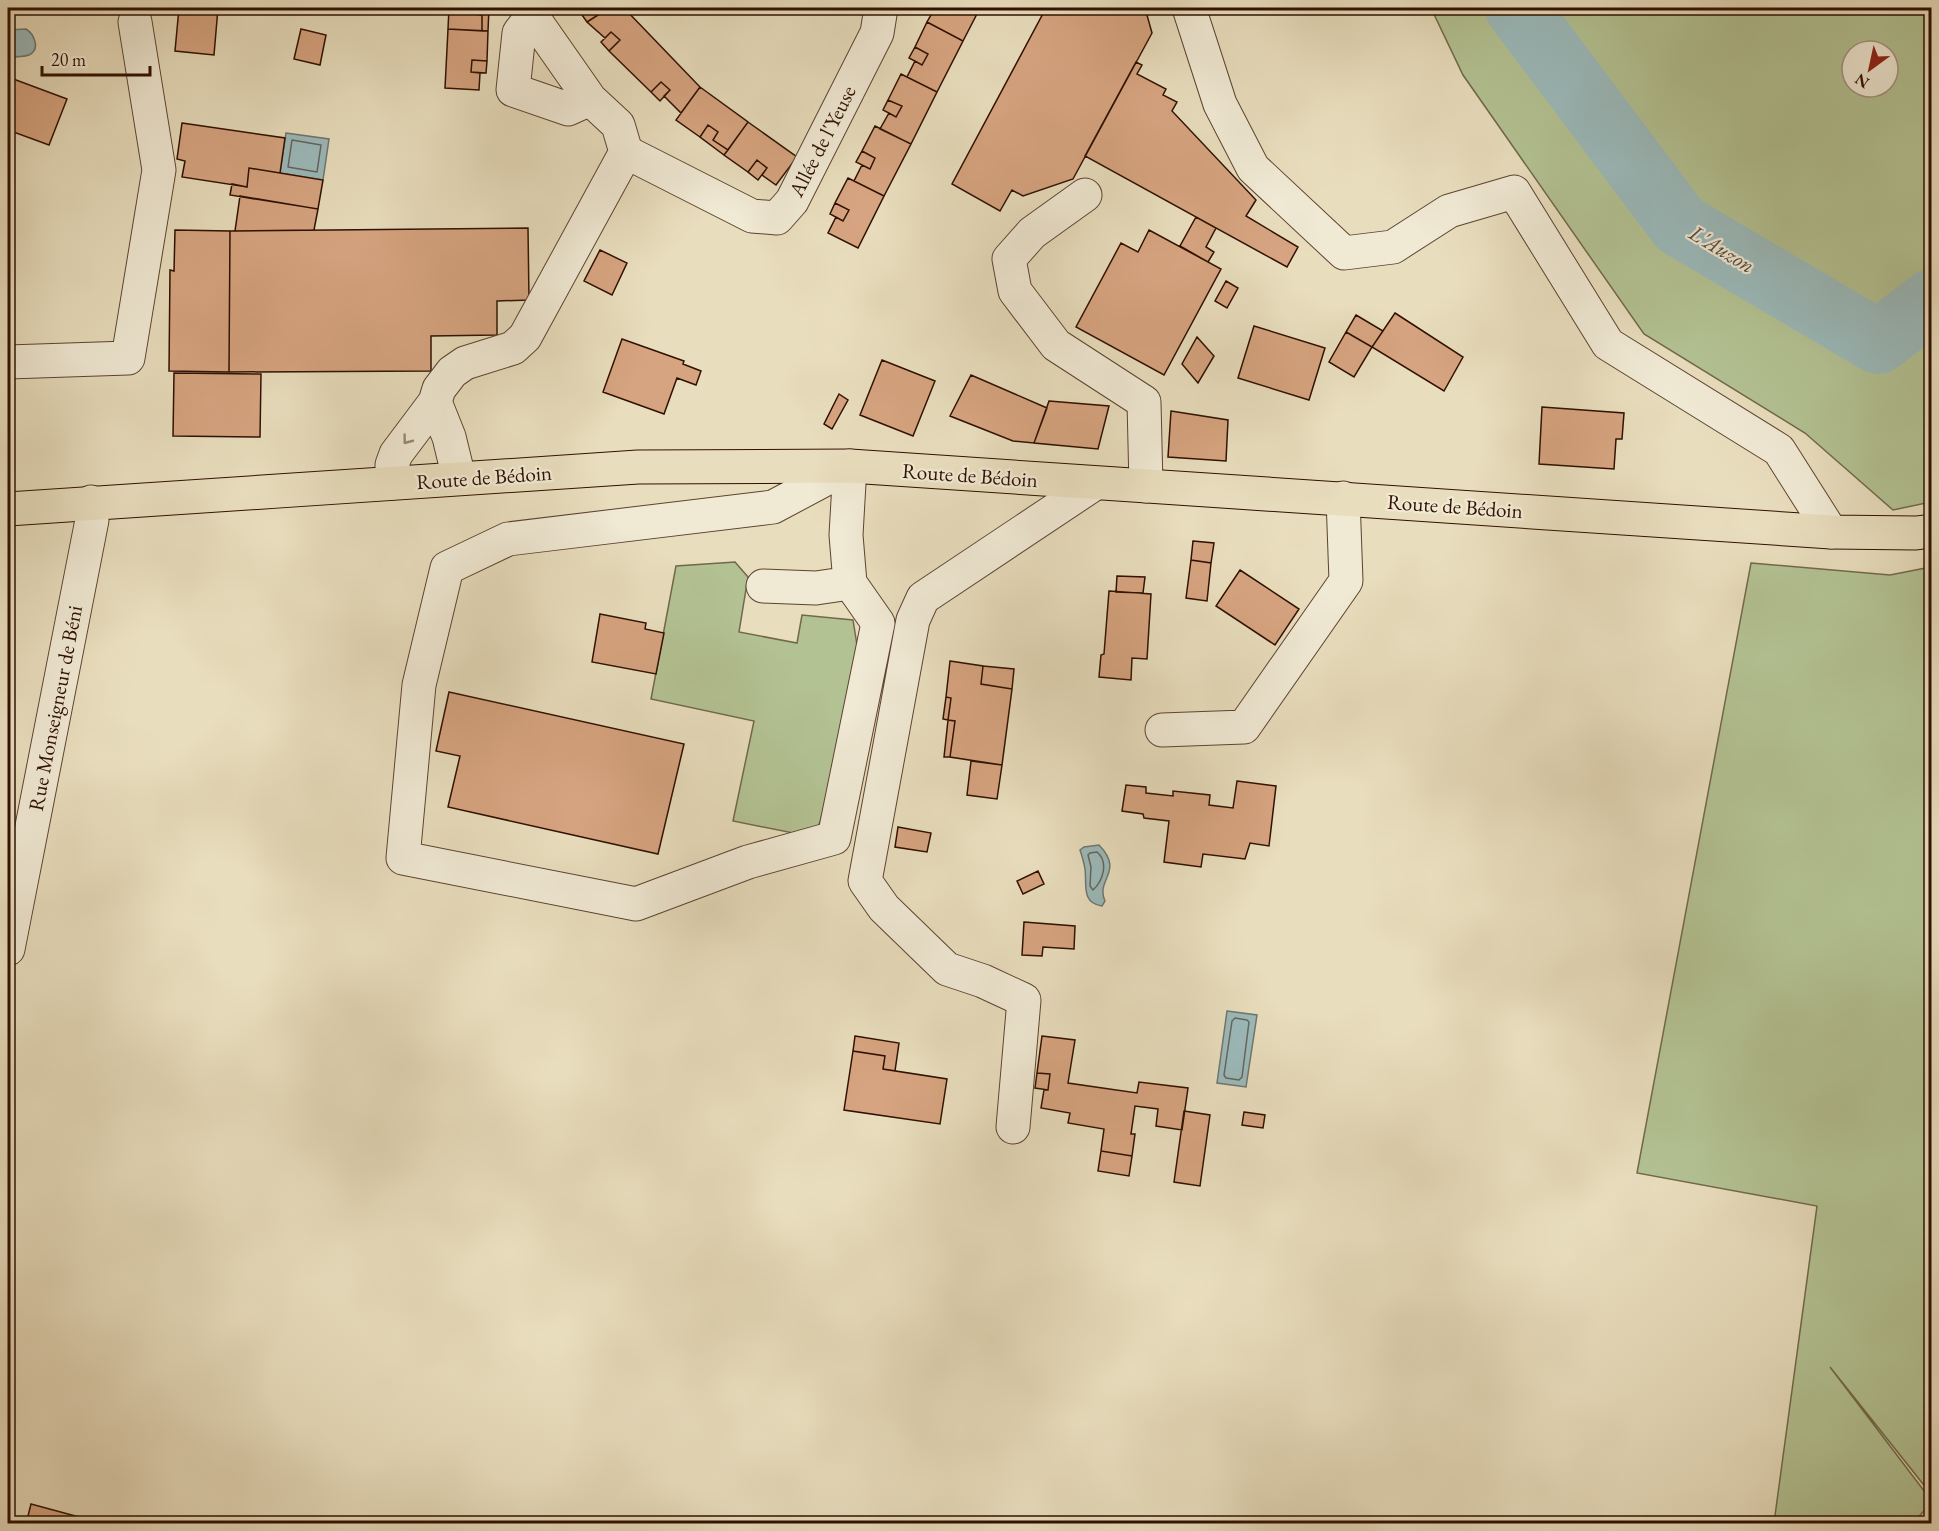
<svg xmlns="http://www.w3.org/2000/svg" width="1939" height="1531" font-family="'EB Garamond',serif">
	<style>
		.green { fill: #b3c293; stroke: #71694a; stroke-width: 1.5; fill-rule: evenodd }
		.water { fill: #9bbabb; stroke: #707671; stroke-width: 1.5 }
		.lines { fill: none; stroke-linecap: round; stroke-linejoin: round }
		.shore { stroke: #65655e; stroke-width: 1.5 }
		.river { stroke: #9bbabb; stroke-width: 64 }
		.building { fill: #d6a480; stroke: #2f1001; stroke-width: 1.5 }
		.minor-casing { stroke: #5d4330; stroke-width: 35 }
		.major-casing { stroke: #2f1001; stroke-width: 35 }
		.minor { stroke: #f0e9d4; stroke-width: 33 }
		.major { stroke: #e8ddbd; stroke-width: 33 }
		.oneway { stroke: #998775 }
		.labels { text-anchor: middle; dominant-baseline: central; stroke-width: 4.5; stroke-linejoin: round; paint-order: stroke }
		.street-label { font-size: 21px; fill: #2f1001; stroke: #f0e9d4 }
		.water-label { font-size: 22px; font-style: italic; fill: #554c42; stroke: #f0e9d4 }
	</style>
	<rect width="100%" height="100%" fill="#e8ddbd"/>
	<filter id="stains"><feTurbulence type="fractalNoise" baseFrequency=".00333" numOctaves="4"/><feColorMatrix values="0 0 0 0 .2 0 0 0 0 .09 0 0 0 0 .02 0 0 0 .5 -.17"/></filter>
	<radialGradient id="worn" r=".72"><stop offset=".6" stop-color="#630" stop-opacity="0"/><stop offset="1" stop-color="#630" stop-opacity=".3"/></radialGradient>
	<path class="green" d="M1431,8h500v494l-38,8 -88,-77 -161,-99 -181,-259zM1852,51h36v36h-36z
		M735,562l13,15 -9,55 58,11 5,-28 51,5 4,25 -10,82 -27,95 -7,15 -80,-16 21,-100 -103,-22 25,-133z
		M1751,563l139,12 41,-8v927l-101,-127 101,133v3l-18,20h-139l43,-317 -180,-33z"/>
	<path class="water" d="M26,29c8,5 15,20 3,26 -6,2 -15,2 -21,2v-27z
		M286,133l43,6 -6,41 -43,-7z
		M1099,845c26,27 -4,34 6,56l-3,5c-21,-3 -15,-21 -17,-37 -1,-6 -3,-13 -5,-19l4,-3z
		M1227,1011l30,4 -11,72 -29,-4z"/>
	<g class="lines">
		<path class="shore" d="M292,140l29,5 -4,27 -29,-5z
			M1097,852c12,10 6,29 -4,38l-3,-4 1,-19 -3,-12 2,-2z
			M1235,1018l12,2 2,2 -7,55 -3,3 -13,-2 -2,-3 8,-54z"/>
		<path class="river" d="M1517,8l163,217 198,117 54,-41"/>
	</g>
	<path class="building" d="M179,8h39l-4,47 -39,-4z
		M449,8h25v6l8,1v16l-34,-2z
		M474,8h15l-1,23h-6v-16l-8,-1z
		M577,8h32l-22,14z
		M609,8h15l76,79 -19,26 -17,-17 6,-6 -9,-8 -10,10 -42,-41 11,-11 -9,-8 -6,6 -18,-16z
		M935,8h45l-17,33 -36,-19z
		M1046,8h99l7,25 -79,146 -50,17 -11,-6 -12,21 -48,-27z
		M927,22l36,19 -26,51 -30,-15 8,-16 7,4 6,-11 -13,-7z
		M301,29l25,6 -6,30 -26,-6z
		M448,29l40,2 -1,30 -15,-1 -1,12 9,1 -1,17 -34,-2z
		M611,32l9,8 -11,11 -8,-9z
		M915,47l13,7 -6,11 -13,-7z
		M472,60l15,1 -1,12 -15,-1z
		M1136,62l6,3 -5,9 29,15 -3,6 14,7 -5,9 84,89 -10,16 52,31 -11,20 -202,-111z
		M901,74l36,18 -26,52 -31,-15 9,-16 7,4 6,-11 -14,-6z
		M8,77l59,22 -18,46 -41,-15z
		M661,82l9,8 -10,11 -9,-9z
		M700,87l48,35 -20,28 -15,-10 5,-8 -10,-7 -8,12 -24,-17z
		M888,100l14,6 -6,11 -13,-7z
		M748,122l49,35 -21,28 -14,-10 5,-7 -10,-8 -9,12 -24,-17z
		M182,123l103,15 -5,35 -31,-5 -2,19 -65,-10 3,-16 -8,-2z
		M708,125l10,7 -5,8 15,10 -4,5 -24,-18z
		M875,126l36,18 -27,52 -30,-15 8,-16 8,4 5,-11 -13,-7z
		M862,151l13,7 -5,11 -14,-7z
		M757,160l10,8 -9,12 -10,-8z
		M249,168l74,12 -5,29 -88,-14 2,-11 15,3z
		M848,178l36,18 -26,52 -30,-15 8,-16 7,4 6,-11 -14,-7z
		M240,196l78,13 -4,21 -79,1z
		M835,203l14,7 -6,11 -13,-7z
		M1196,217l20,11 -10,19 8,5 -6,10 -28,-16z
		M528,228l1,72 -32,1v34l-66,1v35l-202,1 1,-141z
		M175,230l55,1 -1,141 -60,-1 1,-101 4,1z
		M1149,230l72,39 -57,106 -88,-48 45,-84 17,9z
		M600,250l27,13 -15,32 -28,-14z
		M1226,281l12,7 -11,20 -12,-7z
		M1395,313l68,44 -19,34 -72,-44z
		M1356,315l27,16 -11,16 -26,-15z
		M1254,326l71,22 -16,52 -71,-22z
		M1346,332l26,15 -18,30 -25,-15z
		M1197,337l17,19 -16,27 -16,-19z
		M622,339l62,22 -1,3 18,7 -5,14 -19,-7 -13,36 -61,-22z
		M882,360l53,21 -22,55 -53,-21z
		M174,373l87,1 -1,63 -87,-1z
		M971,375l76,33 -13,35 -21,-2 -63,-25z
		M839,394l9,6 -16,29 -8,-5z
		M1049,401l60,5 -11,43 -64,-6z
		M1542,407l82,6 -2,26h-6l-2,30 -75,-5z
		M1171,411l57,9 -2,41 -58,-4z
		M1193,541l21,2 -3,20 -20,-3z
		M1191,560l20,3 -4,38 -21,-3z
		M1240,570l59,39 -24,36 -59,-39z
		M1117,576l28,1 -2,16 -27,-1z
		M1109,591l42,3 -4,65 -15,-1 -1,22 -32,-3 2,-22 3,-1z
		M600,614l46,9 -1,6 19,4 -8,41 -64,-12z
		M950,661l33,5 -2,18 31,5 -10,76 -52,-8 5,-36 -7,-1 3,-22 -5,-1z
		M983,666l31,3 -2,20 -31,-5z
		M449,692l235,52 -26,110 -210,-47 12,-51 -24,-5z
		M946,697l5,1 -3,22 -5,-1z
		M948,720l7,1 -5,36h-6z
		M971,761l31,4 -5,34 -30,-4z
		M1237,781l39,5 -7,60 -19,-3 -5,16 -42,-5 -2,13 -37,-5 5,-41 -25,-3 -1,-4 -21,-3 4,-26 20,2v6l27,3v-5l37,4 -1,10 24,3z
		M898,827l33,6 -4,19 -32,-5z
		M1038,871l6,13 -21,10 -6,-13z
		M1024,922l51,4 -1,23 -31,-2 -1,9 -20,-1z
		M855,1036l44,7 -4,28 -12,-2 2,-13 -32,-5z
		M1042,1036l33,4 -7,43 69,10 2,-11 49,6 -6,42 -26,-4 2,-17 -23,-3 -4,28h4l-3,22 -31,-5 3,-22 -36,-6 2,-10 -29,-5 3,-18h4l2,-16 -13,-1z
		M853,1051l32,5 -2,13 64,10 -7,45 -96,-14z
		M1037,1073l13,1 -2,16 -13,-2z
		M1184,1111l26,4 -10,71 -26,-4z
		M1244,1112l21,3 -2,13 -21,-3z
		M1101,1151l31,5 -3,20 -31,-5z
		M31,1504l74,20h-79z"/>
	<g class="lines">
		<g class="minor-casing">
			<path id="minor" d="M531,8l1,8 58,83 28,26 8,27 126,64 25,2 15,-17 85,-168 4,-25
				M1189,8l31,96 33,64 91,85 49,-6 56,-36 65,-19 94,152 171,106 52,82
				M532,16l-13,17 -6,57 55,19 22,-10
				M1085,195l-53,38 -23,26 6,32 41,54 88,57 2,84
				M8,362l120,-4 31,-188 -24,-148
				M435,402l14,35 10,41
				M850,466l-4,69 4,48 28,40 -44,215 -86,24 -112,42 -233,-46 16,-173 28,-117 61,-29 265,-32z
				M392,483v-18l4,-11 39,-52 4,-13 13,-17 13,-9 48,-15 12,-11 101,-185
				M763,586l53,2 34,-5
				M1162,730l82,-3 102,-146 -3,-83
				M8,949l84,-429 -1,-18
				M1013,1127l11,-127 -41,-19 -36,-12 -63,-61 -19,-27 48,-261 10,-22 171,-114"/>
		</g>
		<g class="major-casing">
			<path id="major" d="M8,509l630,-42 212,-1 981,66 85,1 16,-2"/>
		</g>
		<use href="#minor" class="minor"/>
		<use href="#major" class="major"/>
	</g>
	<defs><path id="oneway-chevron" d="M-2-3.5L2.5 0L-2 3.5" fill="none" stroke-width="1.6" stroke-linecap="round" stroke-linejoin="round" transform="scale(1.5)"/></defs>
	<use class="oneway" href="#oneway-chevron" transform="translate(407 440) rotate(127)"/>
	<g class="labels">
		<g class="street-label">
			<text transform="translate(822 141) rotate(-63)">Allée de l'Yeuse</text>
			<text transform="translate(970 475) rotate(4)">Route de Bédoin</text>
			<text transform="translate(484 477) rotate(-4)">Route de Bédoin</text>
			<text transform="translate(1455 506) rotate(4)">Route de Bédoin</text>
			<text transform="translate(55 708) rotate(-79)">Rue Monseigneur de Béni</text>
		</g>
		<g class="water-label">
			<text transform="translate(1722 249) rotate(31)">L'Auzon</text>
		</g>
	</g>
	<rect width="1939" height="1531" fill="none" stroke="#e8ddbd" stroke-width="30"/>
	<rect x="9" y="9" width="1921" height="1513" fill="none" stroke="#2f1001" stroke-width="3"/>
	<rect x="15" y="15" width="1909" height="1501" fill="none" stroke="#2f1001" stroke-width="1.5"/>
	<g transform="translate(1870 69) rotate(213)"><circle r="28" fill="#f0e9d4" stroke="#a39280" stroke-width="1.5"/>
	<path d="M0-4.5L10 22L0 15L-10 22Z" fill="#8f2418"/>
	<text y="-9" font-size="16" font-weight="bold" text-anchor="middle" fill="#2f1001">N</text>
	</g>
	<path d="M42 66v9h108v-9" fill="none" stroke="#2f1001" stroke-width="3"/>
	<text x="51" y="66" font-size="18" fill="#2f1001" stroke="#f0e9d4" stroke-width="4.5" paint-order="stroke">20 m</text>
	<rect width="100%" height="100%" filter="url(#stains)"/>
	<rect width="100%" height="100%" fill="url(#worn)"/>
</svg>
